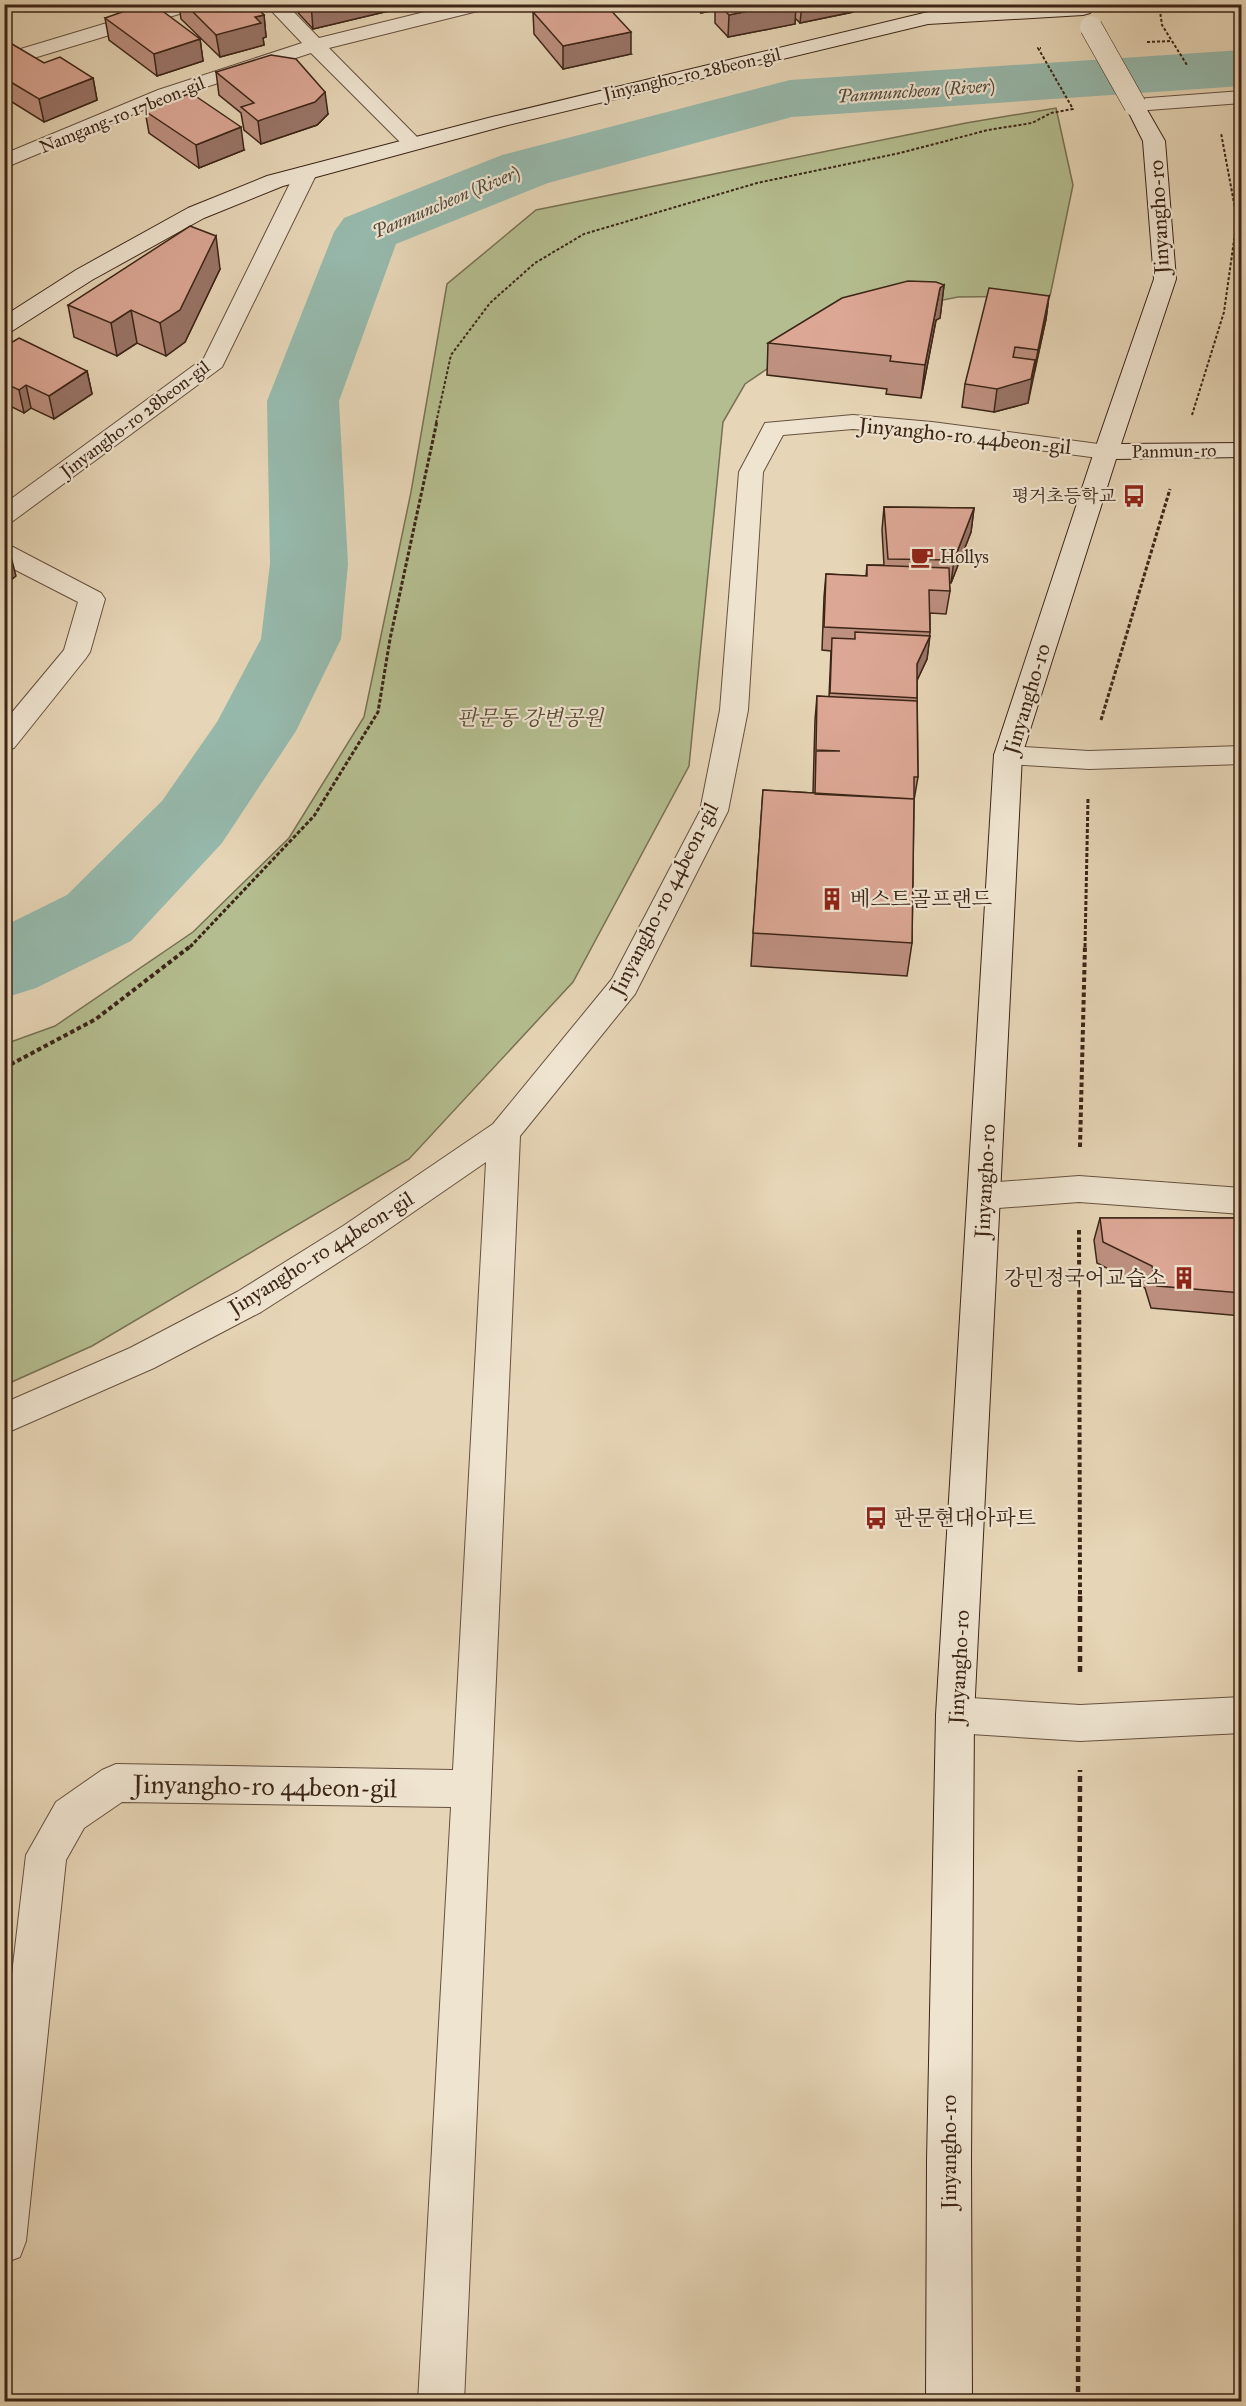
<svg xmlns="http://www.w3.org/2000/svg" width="1246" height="2406" font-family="'IM FELL Great Primer','Noto Serif KR',serif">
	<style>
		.green { fill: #b4bd8f; stroke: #787153; stroke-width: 1.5 }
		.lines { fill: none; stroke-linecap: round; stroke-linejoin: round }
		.river { fill: #96b9ac; fill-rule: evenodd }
		.lane-casing { stroke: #66513f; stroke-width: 2 }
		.street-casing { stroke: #66513f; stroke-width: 2 }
		.secondary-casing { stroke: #3c2517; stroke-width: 2 }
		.path-far3 { stroke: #3c2517; stroke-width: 2; stroke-dasharray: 3 2; stroke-linecap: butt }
		.path-far2 { stroke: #3c2517; stroke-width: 3; stroke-dasharray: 4 2; stroke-linecap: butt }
		.path-far1 { stroke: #3c2517; stroke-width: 4; stroke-dasharray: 4.5 3; stroke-linecap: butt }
		.path { stroke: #3c2517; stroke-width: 4.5; stroke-dasharray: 6 4; stroke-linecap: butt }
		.lane { fill: #efe4d0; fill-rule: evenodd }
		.street { fill: #efe4d0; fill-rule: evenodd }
		.secondary { fill: #efe4d0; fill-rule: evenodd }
		.secondary-bridge-casing { stroke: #3c2517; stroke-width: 23; stroke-linecap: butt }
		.secondary-bridge { stroke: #efe4d0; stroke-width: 22 }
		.wall { fill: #bd9080; stroke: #3c2517; stroke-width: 1.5 }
		.shaded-wall { fill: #9a7568; stroke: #3c2517; stroke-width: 1.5 }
		.building { fill: #dca795; stroke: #3c2517; stroke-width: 1.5 }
		.labels { text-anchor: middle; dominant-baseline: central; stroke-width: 4.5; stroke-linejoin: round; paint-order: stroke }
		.far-street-label { font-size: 18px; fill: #3c2517; stroke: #efe4d0 }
		.far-water-label { font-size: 18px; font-style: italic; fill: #524a3c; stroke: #efe4d0 }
		.far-poi-label { font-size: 18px; fill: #3c2517; stroke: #efe4d0; text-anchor: end }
		.street-label { font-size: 21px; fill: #3c2517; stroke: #efe4d0 }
		.park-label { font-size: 21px; font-style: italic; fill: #5a4b35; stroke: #efe4d0 }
		.poi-label { font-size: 21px; fill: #3c2517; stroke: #efe4d0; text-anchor: start }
		.near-street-label { font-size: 26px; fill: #3c2517; stroke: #efe4d0 }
	</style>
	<rect width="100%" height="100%" fill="#e6d5b6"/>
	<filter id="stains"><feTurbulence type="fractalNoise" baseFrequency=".00333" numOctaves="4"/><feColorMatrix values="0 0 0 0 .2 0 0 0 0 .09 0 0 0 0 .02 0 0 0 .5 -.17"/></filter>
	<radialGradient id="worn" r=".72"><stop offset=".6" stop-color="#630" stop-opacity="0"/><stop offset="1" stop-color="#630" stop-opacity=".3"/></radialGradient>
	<path class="green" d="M1056,108l17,77 -23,111 -92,1 -121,24 -92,63 -22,38 -34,344 -116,216 -164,177 -317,187 -87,39v-341l50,-18 138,-94 96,-94 75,-121 47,-225 36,-208 89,-74 430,-87z"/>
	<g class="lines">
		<path class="river" d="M1242,50v36l-450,31 -244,66 -152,61 -57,157 9,163 -7,75 -45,92 -74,112 -91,98 -95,47 -32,10v-72l63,-31 95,-94 55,-79 44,-83 9,-75 -3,-163 67,-169 10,-14 158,-63 288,-75z"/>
		<g class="lane-casing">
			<path id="lane" d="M1242,91v12l-107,8 -7,-2 -3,-4 3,-4 7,-2z
				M1079,1176l163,12v26l-163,-12 -94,7 -12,-4 -4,-9 4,-9 12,-4z"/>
		</g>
		<g class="street-casing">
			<path id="street" d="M170,4h31l-2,4 -195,59v-13z
				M265,4h21l33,34 138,-34h35l-2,4 -161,40 90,91 4,4 -4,4 -7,2 -7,-2 -94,-94 -139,45 -168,70v-14l154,-64 144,-47z
				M306,167l8,1 3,5 -95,194 -209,154 -9,3v-20l200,-146 91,-185 3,-5z
				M853,415l79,7 174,23 9,2 3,5 -3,5 -9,2 -174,-23 -79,-7 -70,6 -20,37 -15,238 -20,101 -93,183 -115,142 -56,1266h-46l33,-595 -329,-5 -38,26 -18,32 -40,381 -6,16 -16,6v-221l22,-187 30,-53 46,-32 14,-6 337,6 33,-608 -119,82 -106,68 -107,56 -150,66v-31l126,-55 107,-56 106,-66 150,-102 119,-145 88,-168 20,-101 19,-238 26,-49z
				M4,545l9,2 88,46 4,6 -15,53 -4,6 -72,90 -10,2v-28l60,-72 14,-48 -74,-38z
				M1008,746l81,5 153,-5v18l-153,5 -81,-5 -10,-2 -4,-7 4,-7z
				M955,1697l125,8 162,-8v36l-162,8 -125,-8 -14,-5 -5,-13 5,-13z"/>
		</g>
		<g class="secondary-casing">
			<path id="secondary" d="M1059,4h30l4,5 -3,4 -7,2 -155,9 -424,102 -221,60 -79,32 -112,62 -80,51 -8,2v-17l72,-46 112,-62 79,-32 225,-59 436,-105z
				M1135,99l7,2 23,40 11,138 -55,165 121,-1v14l-126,2 -94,296 -48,960 -3,446 1,241h-46l1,-241 9,-446 58,-960 100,-303 60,-173 -11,-138 -18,-36 3,-4z"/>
		</g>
		<path class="path-far3" d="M1159,4l3,21 25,40
			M1147,42l25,-1
			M1192,415l32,-103 13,-93 -16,-86
			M436,423l15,-68 39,-52 45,-40 49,-29 173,-51 143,-30 88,-23 44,-7 19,-10 22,-4 -35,-61h3"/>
		<path class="path-far2" d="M1101,720l69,-231
			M190,947l124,-131 64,-104 12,-73 47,-218
			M1085,947l3,-149"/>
		<path class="path-far1" d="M4,1068l92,-49 96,-74
			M1080,1147l5,-202
			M1079,1230l1,368"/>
		<path class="path" d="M1080,1596v79
			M1078,2402l2,-632"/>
		<use href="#lane" class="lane"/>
		<use href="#street" class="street"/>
		<use href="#secondary" class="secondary"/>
		<g class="secondary-bridge-casing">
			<path id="secondary-bridge" d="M1091,27l44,78"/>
		</g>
		<use href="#secondary-bridge" class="secondary-bridge"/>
	</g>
	<path class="wall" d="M36,4h34l-33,3z
		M179,4h74l11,11 2,22 -3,1 1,7 -44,12 -39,-38z
		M290,4h128l-105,25z
		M693,4h161l-1,8 -53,11 -5,-5v6l-67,13 -13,-14v-13l-14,3z
		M533,12l98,42 -68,15 -29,-35z
		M105,18l95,21 3,22 -46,15 -48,-36z
		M4,47l40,16 49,15 4,22 -53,22 -40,-25z
		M216,72l112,42 -11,11 -56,19 -17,-14 -3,-17 -22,-18z
		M145,111l99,39 -45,18 -50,-35z
		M220,269l-35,73 -19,14 -29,-13 -20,13 -43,-19 -6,-32z
		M944,285l-4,33 -4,2 -15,78 -35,-4 1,-5 -120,-14 1,-32z
		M1049,296l-3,23 -18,84 -34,9 -32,-5 3,-23z
		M4,347l83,24 5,23 -38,25 -23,-11 -7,5 -20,-10z
		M884,507l90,1 -3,24 -20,51h-2l1,8 -4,23 -16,-1v19l-3,27 -10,21 1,97 -4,23 -2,143 -5,33 -156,-10 12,-176 50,3 2,-73 2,-24 12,1 2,-46 -9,-1 2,-53 2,-23 40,2 1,-11h17l-2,-35z
		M1100,1218h142v98l-91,-8 -6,-20 -48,-25 -3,-23z"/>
	<path class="shaded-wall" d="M311,4h107l-105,25z
		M701,4h14v6l-14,3z
		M782,4h14l-1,20 -67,13 1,-22z
		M802,4h52l-1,8 -53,11z
		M264,15l2,22 -3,1 1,7 -44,12 -4,-22 39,-18z
		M631,32v22l-68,15v-23z
		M200,39l3,22 -46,15 -3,-22z
		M93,78l4,22 -53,22 -5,-23z
		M325,92l3,22 -11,11 -56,19 -3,-23z
		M241,127l3,23 -45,18 -3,-23z
		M216,236l4,33 -35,73 -19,14 -6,-33z
		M944,285l-4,33 -4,2 -15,78 4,-33 15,-77z
		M1049,296l-3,23 -12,54 4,-23z
		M131,310l6,33 -20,13 -6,-33z
		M1035,360l-7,43 -34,9 3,-23z
		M87,371l5,23 -38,25 -5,-23z
		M26,385l5,23 -7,5 -5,-23z
		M974,508l-3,24 -20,51 3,-23z
		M10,553l6,23 -12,10v-29z
		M930,636l-3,23 -13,28 3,-23z"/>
	<path class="building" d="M145,4h8l47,35 -46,15 -49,-36z
		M185,4h68l11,11 -9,2 6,6 -45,12z
		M572,4h33l26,28 -68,14 -30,-34z
		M718,4h64l-53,11z
		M12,44l32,19 16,-6 33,21 -54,21 -35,-21v-31z
		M271,55l25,4 29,33 -10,10 -57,19 -17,-14 13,-4 -38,-31z
		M191,93l50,34 -45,18 -51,-34z
		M190,226l26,10 -36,74 -20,13 -29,-13 -20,13 -43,-18z
		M908,281l28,1 8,3 -4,3 -15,77 -35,-4 1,-5 -123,-13 74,-45z
		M989,288l60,8 -11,54 -23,-3 -2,10 22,3 -4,19 -34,10 -32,-5z
		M19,338l68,33 -38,25 -23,-11 -7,5 -15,-7v-36z
		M884,507l90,1 -20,52 -66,-1z
		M4,550l6,3 -6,4z
		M867,565l82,3 1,23 -21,-1 1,42 -106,-5 2,-53 41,2z
		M855,632l75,4 -13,28v34l-87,-5 2,-55 23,1z
		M817,696l100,5 1,76h-4v29v-7l-99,-5 1,-43h24l-24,-1z
		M763,790l151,9 -2,144 -159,-10z
		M1100,1218h142v75l-85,-7 -5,-20 -49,-24z"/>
	<defs>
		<g id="bus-bare" transform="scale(1.8)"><path d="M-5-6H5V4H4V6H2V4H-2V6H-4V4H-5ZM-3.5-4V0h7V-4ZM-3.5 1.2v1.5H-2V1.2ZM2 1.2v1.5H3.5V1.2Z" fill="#8f2418" stroke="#efe4d0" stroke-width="2.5" paint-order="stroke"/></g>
		<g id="cafe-bare" transform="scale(1.8)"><path d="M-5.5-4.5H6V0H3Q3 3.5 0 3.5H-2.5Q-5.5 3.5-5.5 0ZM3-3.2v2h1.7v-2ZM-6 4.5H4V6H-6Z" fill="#8f2418" stroke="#efe4d0" stroke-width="2.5" paint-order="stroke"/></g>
		<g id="building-bare" transform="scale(1.8)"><path d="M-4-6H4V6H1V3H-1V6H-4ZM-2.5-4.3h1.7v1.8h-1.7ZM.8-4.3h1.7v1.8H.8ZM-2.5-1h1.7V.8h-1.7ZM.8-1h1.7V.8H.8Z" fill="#8f2418" stroke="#efe4d0" stroke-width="2.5" paint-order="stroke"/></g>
	</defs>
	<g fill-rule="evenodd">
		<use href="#bus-bare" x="1134" y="496"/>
		<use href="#cafe-bare" x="922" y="557"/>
		<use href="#building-bare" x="832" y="899"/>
		<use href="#building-bare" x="1184" y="1278"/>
		<use href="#bus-bare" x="876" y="1518"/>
	</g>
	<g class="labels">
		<g class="far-street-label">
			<text transform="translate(692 74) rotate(-13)">Jinyangho-ro 28beon-gil</text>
			<text transform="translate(122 115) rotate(-22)">Namgang-ro 17beon-gil</text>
			<text transform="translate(135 419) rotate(-37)">Jinyangho-ro 28beon-gil</text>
			<text transform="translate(1174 451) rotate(-1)">Panmun-ro</text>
		</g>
		<g class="far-water-label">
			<text transform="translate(916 91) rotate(-4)">Panmuncheon (River)</text>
			<text transform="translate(446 202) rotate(-23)">Panmuncheon (River)</text>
		</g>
		<g class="far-poi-label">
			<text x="1116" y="496">평거초등학교</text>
			<text x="940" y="557" text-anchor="start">Hollys</text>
		</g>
		<g class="street-label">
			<text transform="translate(1159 217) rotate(-93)">Jinyangho-ro</text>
			<text transform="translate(965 436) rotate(6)">Jinyangho-ro 44beon-gil</text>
			<text transform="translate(1027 699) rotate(-73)">Jinyangho-ro</text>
			<text transform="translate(664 899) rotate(-63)">Jinyangho-ro 44beon-gil</text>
			<text transform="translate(985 1181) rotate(-87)">Jinyangho-ro</text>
			<text transform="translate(321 1253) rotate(-32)">Jinyangho-ro 44beon-gil</text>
			<text transform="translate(959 1667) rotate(-87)">Jinyangho-ro</text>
			<text transform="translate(949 2152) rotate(-90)">Jinyangho-ro</text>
		</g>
		<g class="park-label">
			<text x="530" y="718">판문동 강변공원</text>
		</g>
		<g class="poi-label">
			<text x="850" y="899">베스트골프랜드</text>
			<text x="1166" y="1278" text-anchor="end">강민정국어교습소</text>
			<text x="894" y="1518">판문현대아파트</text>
		</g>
		<g class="near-street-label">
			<text transform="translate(265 1786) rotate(1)">Jinyangho-ro 44beon-gil</text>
		</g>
	</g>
	<rect width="1246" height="2406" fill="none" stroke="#e6d5b6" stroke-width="24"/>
	<rect x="6" y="6" width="1234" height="2394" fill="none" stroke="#3c2517" stroke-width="3"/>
	<rect x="12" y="12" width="1222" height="2382" fill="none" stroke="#3c2517" stroke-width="1.5"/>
	<rect width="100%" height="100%" filter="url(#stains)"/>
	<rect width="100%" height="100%" fill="url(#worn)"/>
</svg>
